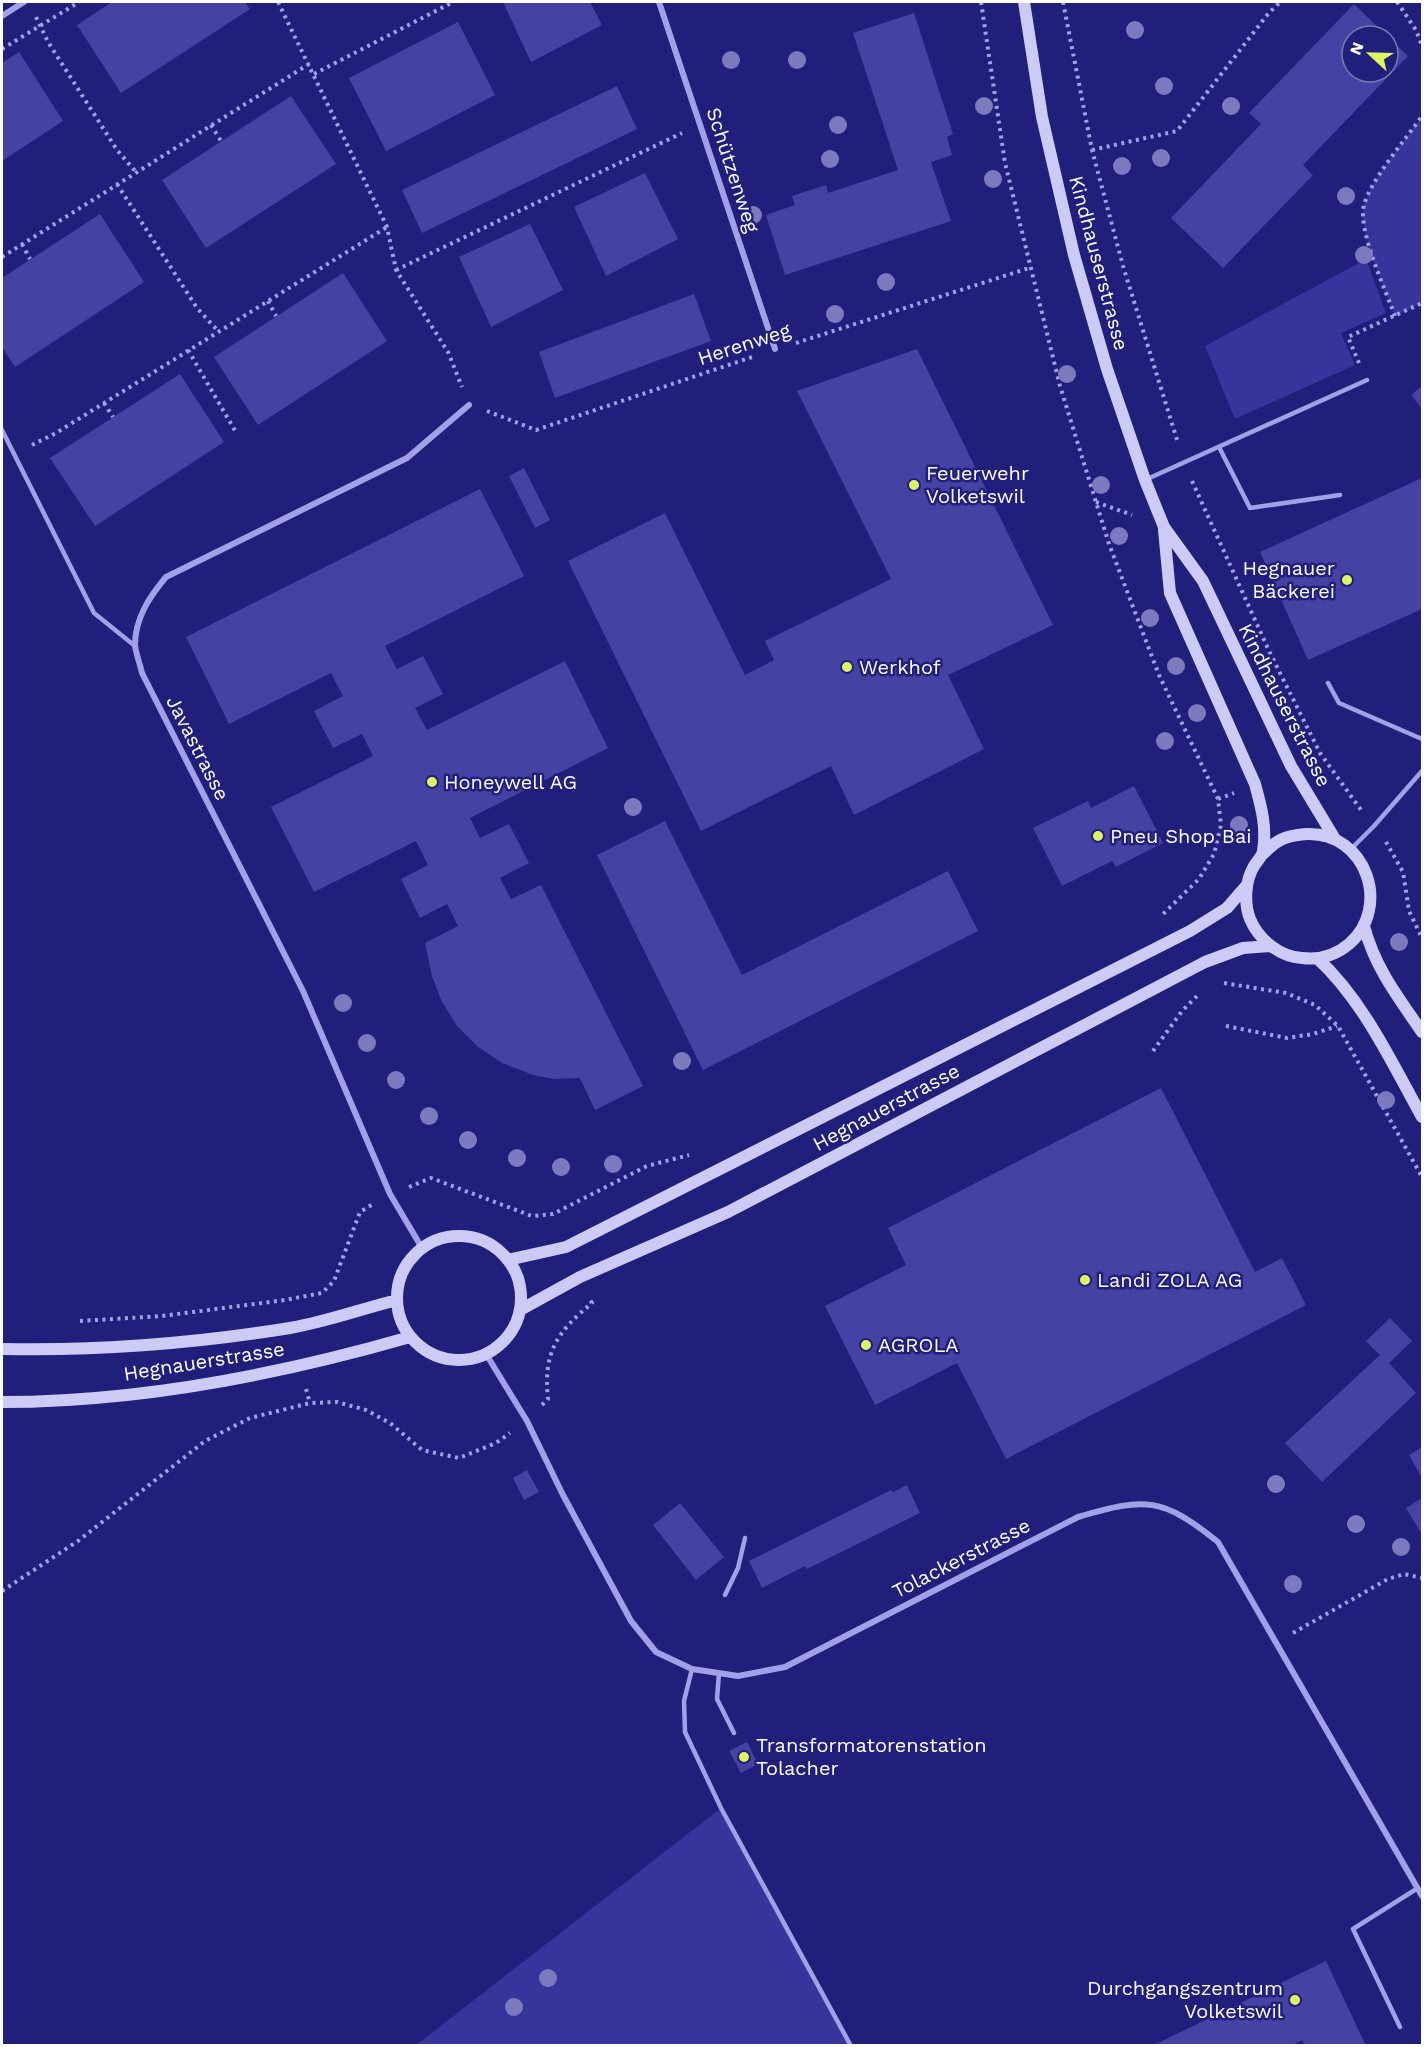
<svg xmlns="http://www.w3.org/2000/svg" width="1424" height="2047" font-family="'Work Sans',sans-serif">
	<style>
		.green { fill: #35359c }
		.building { fill: #4443a4 }
		.lines { fill: none; stroke-linecap: round; stroke-linejoin: round }
		.path { stroke: #a1a1e7; stroke-width: 4; stroke-dasharray: 3 4.5; stroke-linecap: butt }
		.lane { stroke: #a1a1e7; stroke-width: 4.5 }
		.street { stroke: #a1a1e7; stroke-width: 6 }
		.secondary { stroke: #cccbf6; stroke-width: 12 }
		.tree { fill: #7b7abf }
		.poi-dot { fill: #ddf561; stroke: #201f7c; stroke-width: 2 }
		.labels { text-anchor: middle; dominant-baseline: central; stroke-width: 5; stroke-linejoin: round; paint-order: stroke }
		.street-label { font-size: 20px; fill: #fff; stroke: #201f7c }
		.poi-label { font-size: 20px; fill: #fff; stroke: #201f7c; text-anchor: start }
	</style>
	<rect width="100%" height="100%" fill="#201f7c"/>
	<path class="green" d="M1422,116v187l-27,13c-9,-25 -38,-87 -31,-111 7,-26 42,-66 58,-89z
		M1366,259l20,54 -45,20 14,32 -120,54 -30,-73z
		M721,1808l130,238h-436z"/>
	<path class="building" d="M112,2h133l5,7 -129,84 -44,-68z
		M503,2h87l12,23 -71,37z
		M1354,4l33,32h-35v36h36v-35l20,19 -105,109 10,10 -90,93 -52,-50 90,-94 -12,-11z
		M914,13l39,121 -6,3 5,18 -21,7 20,59 -166,54 -19,-60 29,-10 -3,-9 34,-11 2,8 70,-23 -45,-137z
		M458,22l37,73 -109,56 -37,-73z
		M19,52l44,69 -61,40v-98z
		M617,86l20,43 -215,104 -20,-43z
		M291,96l45,68 -130,84 -44,-68z
		M645,173l33,66 -72,37 -32,-69z
		M100,214l44,68 -129,85 -13,-20v-69z
		M530,224l33,66 -72,37 -32,-70z
		M343,273l44,68 -129,84 -44,-68z
		M694,294l17,47 -156,57 -16,-46z
		M917,349l136,276 -105,50 36,74 -130,66 -23,-49 -130,65 -133,-270 97,-48 80,162 29,-15 -9,-19 126,-62 -94,-188z
		M180,374l44,68 -129,84 -45,-68z
		M1422,386v23l-11,-14z
		M524,468l26,52 -15,8 -26,-52z
		M1422,478v131l-114,51 -48,-108z
		M480,489l44,87 -139,70 12,23 26,-13 20,38 -28,14 12,22 138,-69 43,87 -138,70 10,20 29,-14 20,39 -29,15 11,21 30,-14 102,201 -48,24 -15,-32 -26,1 -21,-4 -31,-12 -25,-17 -20,-20 -16,-26 -9,-24 -7,-33 33,-17 -11,-22 -27,14 -19,-39 27,-14 -12,-24 -102,51 -43,-85 102,-51 -11,-22 -29,14 -19,-37 29,-15 -12,-23 -102,51 -43,-87z
		M1134,786l29,57 -47,24 -4,-6 -50,25 -29,-58 55,-27 3,7z
		M665,821l77,154 206,-104 30,60 -275,139 -106,-215z
		M1161,1088l94,184 27,-14 24,47 -300,154 -49,-96 -82,42 -50,-99 81,-41 -18,-37z
		M1390,1318l22,23 -23,22 27,30 -94,89 -37,-39 95,-88 -14,-14z
		M1422,1447v31l-13,-23z
		M527,1470l12,22 -15,8 -11,-22z
		M907,1485l13,28 -113,56 -2,-3 -43,22 -13,-27 142,-71 2,2z
		M1422,1498v34l-1,1 -15,-25z
		M680,1503l44,54 -28,23 -43,-55z
		M747,1742l11,22 -17,9 -12,-22z
		M1326,1961l40,85h-61l-3,-6 -11,6h-139z"/>
	<g class="lines">
		<path class="path" d="M278,2l109,225 9,43 52,82 14,35
			M981,2l24,161 55,223 49,158 50,131 59,124 3,26 -7,29 -15,25 -39,38
			M1063,2l29,148 31,116 55,177
			M1397,2l19,28 6,16
			M36,17l12,25 69,108 19,22
			M2,49l77,-47
			M314,74l139,-72
			M211,125l10,16
			M1092,150l85,-19 91,-117 12,-12
			M117,184l80,124 22,24
			M22,244l8,15
			M2,257l307,-193
			M396,270l286,-137
			M268,301l8,15
			M1395,316c-9,-25 -38,-87 -31,-111 7,-26 42,-66 58,-89
			M796,343l233,-75
			M188,350l49,84
			M1359,363l-11,-26 74,-34
			M104,403l9,14
			M487,411l49,19 219,-74
			M32,445l24,-12 331,-206
			M1192,481l78,172 50,100 41,57
			M1096,502l36,13
			M1218,799l16,-6
			M1386,842l17,30 6,39 13,27
			M1224,983l62,10 29,12 23,21 84,151
			M1226,1026l61,12 26,-4 24,-8
			M1153,1051l29,-40 15,-15
			M409,1187l22,-9 101,38 21,-2 94,-48 42,-11
			M80,1321l82,-5 123,-16 37,-7 12,-12 26,-69 13,-8
			M306,1389l4,14
			M542,1405l6,-6c-5,-47 9,-67 44,-96l-2,-3
			M2,1591l76,-50 127,-100 45,-23 60,-15 27,-1 29,8 24,13 32,27 37,8 37,-15 14,-10
			M1293,1633l95,-54 16,-5 18,4"/>
		<path class="lane" d="M2,430l92,183 41,33
			M1219,447l31,61 90,-13
			M1145,480l222,-100
			M1328,683l11,20 83,36
			M1351,849l23,-23 48,-55
			M725,1595l13,-27 7,-30
			M692,1669l-8,32 1,31 36,76 130,238
			M719,1673l-2,26 17,34
			M1400,2027l-47,-98 65,-41"/>
		<path class="street" d="M659,2l116,347
			M2,16l22,-14
			M422,1248l-32,-54 -87,-203 -161,-318c-2,-9 -6,-19 -7,-28 0,-27 15,-49 31,-68l241,-119 62,-53
			M486,1354l41,67 36,74 68,126 25,31 36,17 46,7 47,-9 293,-150c68,-20 84,-20 140,25l204,354"/>
		<path class="secondary" d="M1024,2l18,115 32,138 33,114 38,111 19,47 39,54 88,185 44,73
			M1164,530l6,63 85,191c6,22 12,43 8,67 -1,6 -6,10 -9,15 -9,15 -10,37 -4,53 9,21 30,38 52,39 17,2 34,-3 47,-14 43,-37 17,-112 -42,-110 -10,1 -21,2 -30,8 -5,3 -10,8 -14,12
			M1364,926c11,42 34,71 58,106
			M1317,958c46,42 75,105 105,159
			M397 1298a62 62 0 1 1 124 0a62 62 0 1 1-124 0Z
			M508,1260l58,-13 624,-316 37,-23 20,-23
			M520,1310l60,-33 148,-65 477,-250 38,-14 27,-2
			M2,1349c93,2 195,-6 288,-21 36,-6 71,-19 107,-28
			M2,1402c137,0 276,-27 408,-65"/>
	</g>
	<g class="tree">
		<circle cx="1135" cy="30" r="9"/>
		<circle cx="731" cy="60" r="9"/>
		<circle cx="797" cy="60" r="9"/>
		<circle cx="1164" cy="86" r="9"/>
		<circle cx="984" cy="106" r="9"/>
		<circle cx="1231" cy="106" r="9"/>
		<circle cx="838" cy="125" r="9"/>
		<circle cx="1161" cy="158" r="9"/>
		<circle cx="830" cy="159" r="9"/>
		<circle cx="1122" cy="166" r="9"/>
		<circle cx="993" cy="179" r="9"/>
		<circle cx="1346" cy="196" r="9"/>
		<circle cx="753" cy="215" r="9"/>
		<circle cx="1364" cy="255" r="9"/>
		<circle cx="886" cy="282" r="9"/>
		<circle cx="835" cy="314" r="9"/>
		<circle cx="1067" cy="374" r="9"/>
		<circle cx="1101" cy="485" r="9"/>
		<circle cx="1119" cy="536" r="9"/>
		<circle cx="1150" cy="618" r="9"/>
		<circle cx="1176" cy="666" r="9"/>
		<circle cx="1197" cy="713" r="9"/>
		<circle cx="1165" cy="741" r="9"/>
		<circle cx="633" cy="807" r="9"/>
		<circle cx="1239" cy="825" r="9"/>
		<circle cx="1399" cy="942" r="9"/>
		<circle cx="343" cy="1003" r="9"/>
		<circle cx="367" cy="1043" r="9"/>
		<circle cx="682" cy="1061" r="9"/>
		<circle cx="396" cy="1080" r="9"/>
		<circle cx="1386" cy="1100" r="9"/>
		<circle cx="429" cy="1116" r="9"/>
		<circle cx="468" cy="1140" r="9"/>
		<circle cx="517" cy="1158" r="9"/>
		<circle cx="613" cy="1164" r="9"/>
		<circle cx="561" cy="1167" r="9"/>
		<circle cx="1276" cy="1484" r="9"/>
		<circle cx="1356" cy="1524" r="9"/>
		<circle cx="1401" cy="1547" r="9"/>
		<circle cx="1293" cy="1584" r="9"/>
		<circle cx="548" cy="1978" r="9"/>
		<circle cx="514" cy="2007" r="9"/>
	</g>
	<g class="poi-dot">
		<circle cx="914" cy="485" r="6"/>
		<circle cx="1347" cy="580" r="6"/>
		<circle cx="847" cy="667" r="6"/>
		<circle cx="432" cy="782" r="6"/>
		<circle cx="1098" cy="836" r="6"/>
		<circle cx="1085" cy="1280" r="6"/>
		<circle cx="866" cy="1345" r="6"/>
		<circle cx="744" cy="1757" r="6"/>
		<circle cx="1295" cy="2000" r="6"/>
	</g>
	<g class="labels">
		<g class="street-label">
			<text transform="translate(733 170) rotate(72)">Schützenweg</text>
			<text transform="translate(1099 263) rotate(75)">Kindhauserstrasse</text>
			<text transform="translate(744 344) rotate(-18)">Herenweg</text>
			<text transform="translate(1285 705) rotate(63)">Kindhauserstrasse</text>
			<text transform="translate(198 748) rotate(63)">Javastrasse</text>
			<text transform="translate(886 1107) rotate(-28)">Hegnauerstrasse</text>
			<text transform="translate(204 1361) rotate(-9)">Hegnauerstrasse</text>
			<text transform="translate(961 1558) rotate(-27)">Tolackerstrasse</text>
		</g>
		<g class="poi-label">
			<text x="926" y="473">Feuerwehr<tspan x="926" dy="23">Volketswil</tspan></text>
			<text x="1335" y="568" text-anchor="end">Hegnauer<tspan x="1335" dy="23">Bäckerei</tspan></text>
			<text x="859" y="667">Werkhof</text>
			<text x="444" y="782">Honeywell AG</text>
			<text x="1110" y="836">Pneu Shop Bai</text>
			<text x="1097" y="1280">Landi ZOLA AG</text>
			<text x="878" y="1345">AGROLA</text>
			<text x="756" y="1745">Transformatorenstation<tspan x="756" dy="23">Tolacher</tspan></text>
			<text x="1283" y="1988" text-anchor="end">Durchgangszentrum<tspan x="1283" dy="23">Volketswil</tspan></text>
		</g>
	</g>
	<rect width="1424" height="2047" fill="none" stroke="#ffffff" stroke-width="6"/>
	<g transform="translate(1370 54) rotate(292)"><circle r="28" fill="#201f7c" stroke="#7979b0" stroke-width="1.5"/>
	<path d="M0-4.5L10 22L0 15L-10 22Z" fill="#ddf561"/>
	<text y="-9" font-size="16" font-weight="bold" text-anchor="middle" fill="#ffffff">N</text>
	</g>
</svg>
